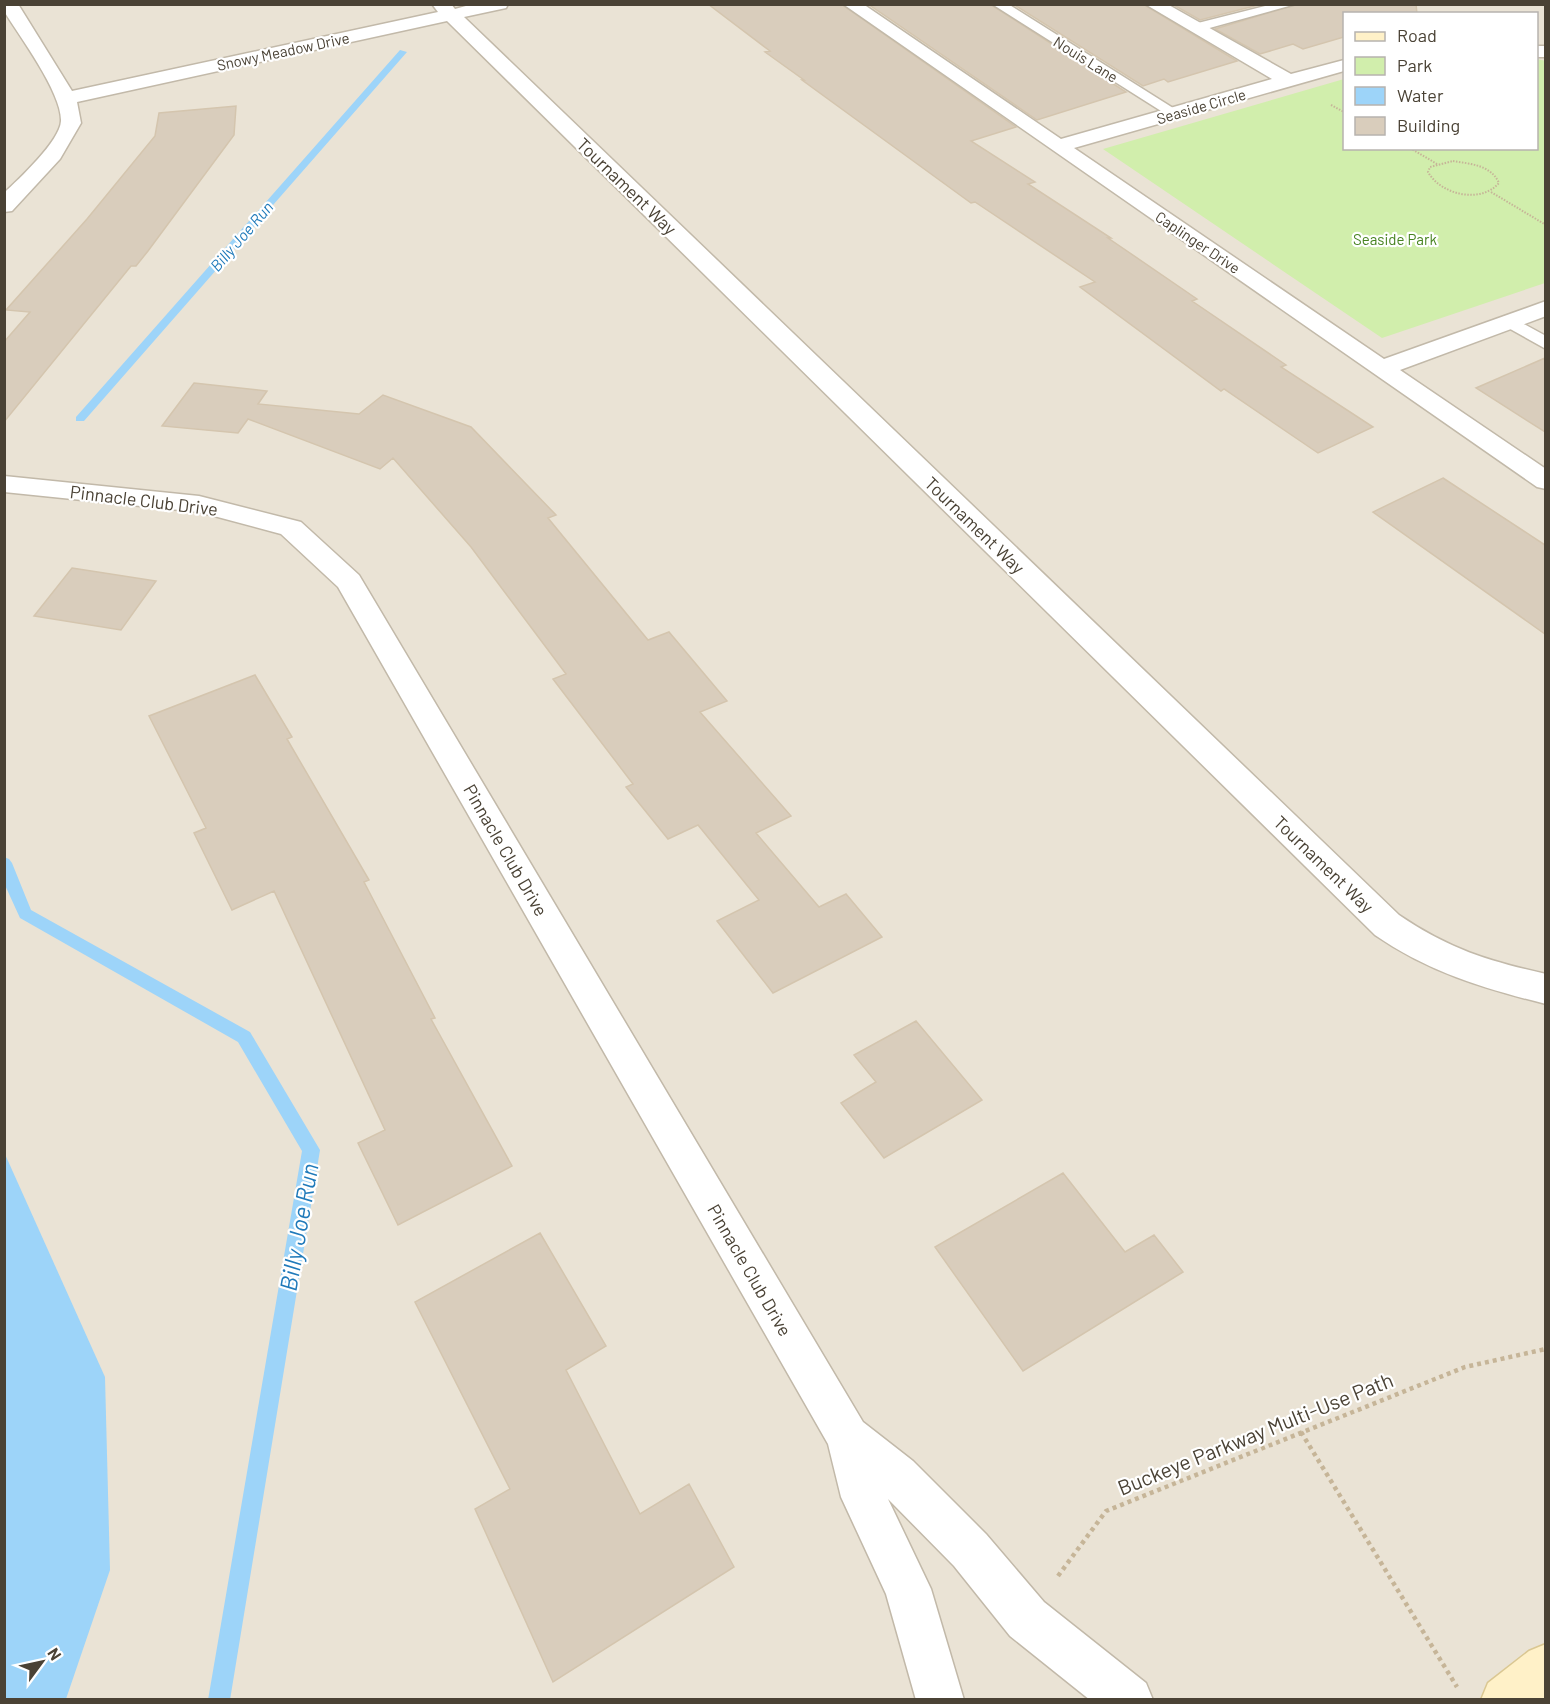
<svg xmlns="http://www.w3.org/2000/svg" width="1550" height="1704" font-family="Barlow,sans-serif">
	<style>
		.residential { fill: #eae3d5; fill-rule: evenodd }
		.green { fill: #d1eeac }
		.water { fill: #9dd4f9 }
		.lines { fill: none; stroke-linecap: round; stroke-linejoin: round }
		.stream { fill: #9dd4f9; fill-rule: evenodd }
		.building { fill: #d9cdbc; stroke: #d4c5ae; stroke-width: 1.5 }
		.lane-casing { stroke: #c2b9a9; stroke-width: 3 }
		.street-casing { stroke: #c2b9a9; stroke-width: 3 }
		.secondary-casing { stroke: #dac792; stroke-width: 3 }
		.path-far1 { stroke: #c6b598; stroke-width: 2; stroke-dasharray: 1.5 1.5; stroke-linecap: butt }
		.path { stroke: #c6b598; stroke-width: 4.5; stroke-dasharray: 4 4; stroke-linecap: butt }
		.lane { fill: #fff; fill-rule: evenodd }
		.street { fill: #fff; fill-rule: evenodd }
		.secondary { fill: #fff1c8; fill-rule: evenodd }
		.labels { text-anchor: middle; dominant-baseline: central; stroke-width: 4.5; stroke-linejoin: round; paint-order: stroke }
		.far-street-label { font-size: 15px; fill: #4a4235; stroke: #fff }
		.far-park-label { font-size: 15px; fill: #478321; stroke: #fff }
		.far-water-label { font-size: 16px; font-style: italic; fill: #207aba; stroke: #fff }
		.street-label { font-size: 18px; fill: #4a4235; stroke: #fff }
		.near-street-label { font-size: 21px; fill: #4a4235; stroke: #fff }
		.near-water-label { font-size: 24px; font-style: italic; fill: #207aba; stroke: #fff }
	</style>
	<rect width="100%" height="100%" fill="#f6f1e8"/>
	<path class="residential" d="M5,5h1540v1663l-40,32h-1500zM1344,14h192v134h-192z"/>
	<path class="green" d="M1537,59l9,2 -1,222 -163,55 -279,-189 241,-70v69h192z"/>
	<path class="water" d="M4,1152l101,225 5,193 -44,129h-61z"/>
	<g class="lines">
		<path class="stream" d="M400,50l7,2 -323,369h-8v-4z
			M4,857l5,2 3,4 19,47 219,122 70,118 -90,550h-22l94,-549 -64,-109 -218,-124 -16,-35z"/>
	</g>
	<path class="building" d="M708,4h133l175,123 -45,14 64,41 -7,2 83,54h-3l89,61 -5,2 94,64 -5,2 92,60 -55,26 -94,-64 -3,2 -141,-104 15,-5 -120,-80 -4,1 -169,-123h2l-39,-28 5,-1z
		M868,4h122l136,88 -89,28z
		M1013,4h130l94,57 -69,21 -4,-3 -21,7z
		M1172,4h90l-62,16z
		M1298,4h118l1,10h-73v23l-41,12 -10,-5 -33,10 -45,-25z
		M236,106l-2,29 -86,116 -12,15h-5l-127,156v-80l26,-30 -24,-2 81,-91 68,-83 4,-23z
		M1545,358v74l-69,-44z
		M194,383l73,8 -9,13 101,10 24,-19 88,32 85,88 -8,3 100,122 21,-8 58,69 -27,11 91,104 -35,17 63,74 27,-13 36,43 -109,56 -56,-72 42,-21 -61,-75 -30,14 -42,-52 7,-3 -80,-105 13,-5 -95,-127 -78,-89 -13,11 -132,-50 -10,14 -76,-7z
		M1443,478l102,67v89l-172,-122z
		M72,568l84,13 -35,49 -87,-14z
		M255,675l37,62 -5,2 82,141 -5,2 71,136 -4,1 81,147 -114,59 -40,-82 27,-13 -111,-239 -42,19 -38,-77 12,-5 -57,-112z
		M916,1021l66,79 -98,58 -43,-55 35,-21 -22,-27z
		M1063,1173l62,79 29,-17 29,37 -160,99 -88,-124z
		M540,1233l66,113 -40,24 74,144 49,-30 45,83 -181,115 -78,-173 35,-20 -95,-187z"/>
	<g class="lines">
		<g class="lane-casing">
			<path id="lane" d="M992,4h16l173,109 -7,4 -5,-1z
				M1273,4h23l-101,28 -7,-4 2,-3z
				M1509,316l37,20v13l-43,-24 -2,-4 2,-4z"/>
		</g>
		<g class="street-casing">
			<path id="street" d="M4,4h14l54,87 366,-79 -6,-8h19l4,5 18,-5h35l-2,4 -42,9 935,898c50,34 89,46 147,59v30c-64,-16 -117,-32 -171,-69l-928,-914 -370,81 4,21 -21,36 -48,52 -8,1v-19c15,-14 56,-52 57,-72 1,-28 -41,-84 -57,-110z
				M843,4h20l198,135 211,-60 -127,-75h22l124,70 53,-14v11l-270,77 310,211 162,-58v15l-146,54 146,99v20l-9,-2z
				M1536,46h10v11h-10z
				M4,476l195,20 102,26 58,53 504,847 50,39 73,73 58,68 102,81 7,17h-63l-80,-64 -56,-70 -66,-67 43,90 33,111h-48l-30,-106 -45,-97 -13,-53 -490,-857 -57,-53 -82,-22 -195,-20z"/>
		</g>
		<g class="secondary-casing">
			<path id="secondary" d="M1546,1644v55l-65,1 7,-17 41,-32z"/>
		</g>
		<path class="path-far1" d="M1331,105l13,7
			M1410,148l27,16
			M1453,161c18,3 38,4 46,22 -18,21 -58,12 -71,-11l2,-5z
			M1491,192l55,33"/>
		<path class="path" d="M1301,1432l156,255
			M1058,1576l48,-65 359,-144 81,-18"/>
		<use href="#lane" class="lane"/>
		<use href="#street" class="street"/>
		<use href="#secondary" class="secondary"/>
	</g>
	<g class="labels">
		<g class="far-street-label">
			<text transform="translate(283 51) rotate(-12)">Snowy Meadow Drive</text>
			<text transform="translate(1086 59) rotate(32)">Nouis Lane</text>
			<text transform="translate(1201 106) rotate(-16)">Seaside Circle</text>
			<text transform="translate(1198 242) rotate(34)">Caplinger Drive</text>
		</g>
		<g class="far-park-label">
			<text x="1395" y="239">Seaside Park</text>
		</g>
		<g class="far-water-label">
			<text transform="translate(241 236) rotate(-49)">Billy Joe Run</text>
		</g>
		<g class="street-label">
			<text transform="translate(627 186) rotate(44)">Tournament Way</text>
			<text transform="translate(144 500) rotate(7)">Pinnacle Club Drive</text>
			<text transform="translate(975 525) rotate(44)">Tournament Way</text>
			<text transform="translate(506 850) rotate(60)">Pinnacle Club Drive</text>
			<text transform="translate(1324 864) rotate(44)">Tournament Way</text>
			<text transform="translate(750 1270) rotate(60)">Pinnacle Club Drive</text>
		</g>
		<g class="near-street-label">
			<text transform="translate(1255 1433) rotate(-22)">Buckeye Parkway Multi-Use Path</text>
		</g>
		<g class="near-water-label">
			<text transform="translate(298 1227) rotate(-80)">Billy Joe Run</text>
		</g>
	</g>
	<rect width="1550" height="1704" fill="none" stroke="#4a4235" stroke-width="12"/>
	<rect x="1343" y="12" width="195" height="138" fill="#ffffff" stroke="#b7b3ae" stroke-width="1.5"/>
	<rect x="1355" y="32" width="30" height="9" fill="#fff1c8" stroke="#b7b3ae" stroke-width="1.5"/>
	<text x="1397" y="42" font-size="18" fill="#4a4235">Road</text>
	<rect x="1355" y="57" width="30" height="18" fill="#d1eeac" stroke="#b7b3ae" stroke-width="1.5"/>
	<text x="1397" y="72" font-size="18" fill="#4a4235">Park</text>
	<rect x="1355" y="87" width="30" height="18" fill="#9dd4f9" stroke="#b7b3ae" stroke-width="1.5"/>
	<text x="1397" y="102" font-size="18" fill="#4a4235">Water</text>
	<rect x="1355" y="117" width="30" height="18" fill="#d9cdbc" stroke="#b7b3ae" stroke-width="1.5"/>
	<text x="1397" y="132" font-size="18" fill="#4a4235">Building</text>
	<g transform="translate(42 1662) rotate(57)" stroke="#ffffff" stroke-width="4.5" paint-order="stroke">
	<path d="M0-4.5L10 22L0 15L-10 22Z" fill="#4a4235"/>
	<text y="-9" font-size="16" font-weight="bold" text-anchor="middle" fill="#4a4235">N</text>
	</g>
</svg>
